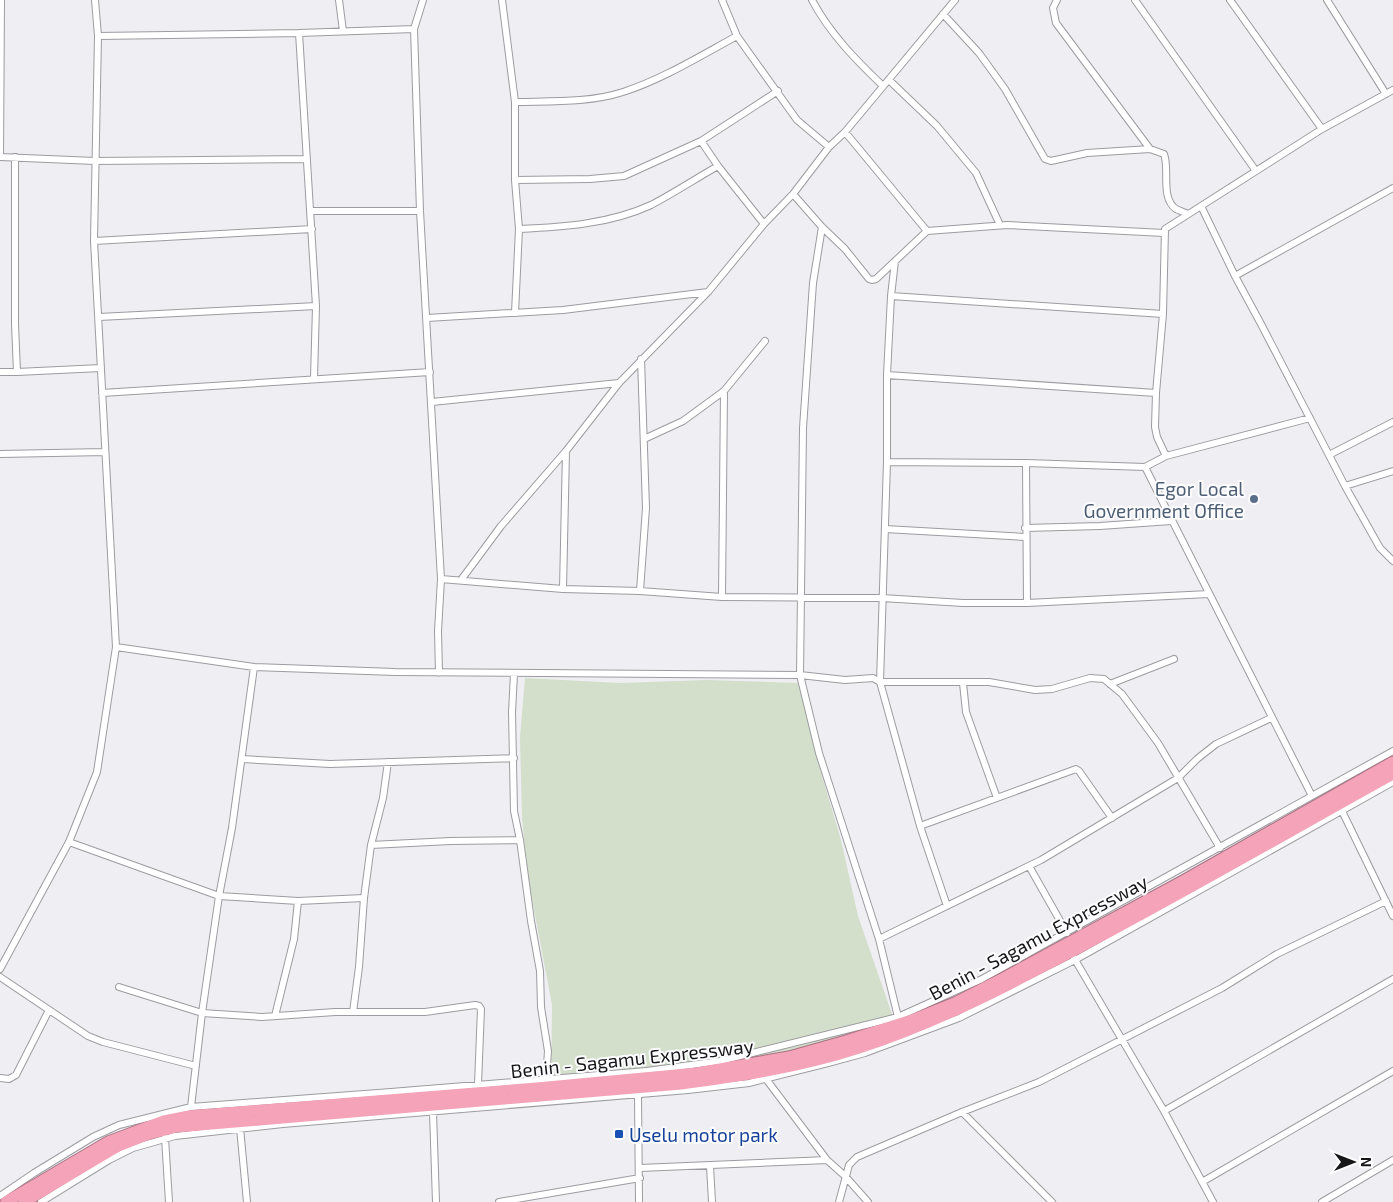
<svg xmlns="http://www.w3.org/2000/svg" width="1393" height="1202" font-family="'Exo 2',sans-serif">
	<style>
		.grass { fill: #d3decb }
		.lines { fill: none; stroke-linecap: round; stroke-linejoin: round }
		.street-casing { stroke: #9c9ca0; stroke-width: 8 }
		.highway-casing { stroke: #a77281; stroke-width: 13 }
		.street { stroke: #fff; stroke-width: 6 }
		.highway { stroke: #f4a3b9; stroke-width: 11 }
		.service-dot { fill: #5c6f8a; stroke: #fdfdff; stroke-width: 2 }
		.transit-dot { fill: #1a4fb4; stroke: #fdfdff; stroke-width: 2 }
		.labels { text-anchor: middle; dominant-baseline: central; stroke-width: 4; stroke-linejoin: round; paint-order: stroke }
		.service-label { font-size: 19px; fill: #4e5e75; stroke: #fdfdff; text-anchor: end }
		.street-label { font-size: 19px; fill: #171719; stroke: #fdfdff }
		.transit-label { font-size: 19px; fill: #164399; stroke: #fdfdff; text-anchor: start }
	</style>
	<rect width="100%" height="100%" fill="#efeff3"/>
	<path class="grass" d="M525,678l95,5 86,-3 93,3 20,83 22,74 17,76 36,104 -43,15 -59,15 -131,25 -110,7 1,-77 -24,-127 -6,-60 -2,-81z"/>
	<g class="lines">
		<g class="street-casing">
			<path id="street" d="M339,0l4,31
				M423,0l-9,29 6,182 21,368 -3,52 1,42
				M502,0l13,102v78l4,49 -4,84
				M722,0l15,36 60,84 32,27
				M812,0c18,34 44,60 71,86
				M1057,0l-4,8 3,15 94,126
				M1135,0l121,171
				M1230,0l92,129
				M1327,0l59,94
				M943,14l36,39 26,36 40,70 6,2 36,-8 63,-4 14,5c6,15 -4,44 12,55 4,2 8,3 12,5
				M299,33l17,273 -2,72
				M98,36l201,-3 115,-4
				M889,80l48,46 39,47 24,52
				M515,102c36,-1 74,1 108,-10 40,-13 77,-36 114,-56
				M845,132l82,99 80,-6 157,8
				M0,157l95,4 212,-2
				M0,157l1,-157
				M718,166l46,58
				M515,180l75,-1 34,-3 77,-35 77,-50
				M793,194l29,33 23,22 24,30 3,1 4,-1 51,-48
				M1201,206l34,70 26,48 84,162 35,62 13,13
				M311,211h109
				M822,227l-9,56 -10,145 -3,247 19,78 60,186 19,78
				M519,229c44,-2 91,-5 132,-24 23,-12 44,-26 67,-39l-17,-25
				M94,241l218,-12
				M895,261l-4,35 272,18
				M1235,276l158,-88
				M891,296l-4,79v87l139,1 119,4 21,-11 144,-38
				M99,317l217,-11
				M427,318l136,-8 145,-18
				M0,372h17l-2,-48v-167
				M17,372l84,-4
				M887,375l269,18
				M102,393l328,-21
				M432,402l187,-19
				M644,439l39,-18 41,-30 41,-50
				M0,454l105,-2
				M1329,455l64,-33
				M1166,456l-9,-19 -2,-10 1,-34 7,-79 2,-85 157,-100 71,-39
				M887,462l-7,220 40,144 27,80
				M1026,463l1,140
				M1145,467l167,329
				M1345,486l48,-15
				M1025,528l75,-2 71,-5
				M885,529l141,8
				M441,579l122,10 77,2 82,6 160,1 81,5h64l182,-9
				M461,580l40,-54 65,-75 53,-68 89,-91 56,-68 29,-30 36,-47 16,-15 110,-132
				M563,589l3,-138
				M640,591l6,-83 -5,-149
				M722,597l2,-206
				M116,647l138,20 141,5 405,3 45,5 28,-2 7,4h109l46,8 17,-1 38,-11 14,1 18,15 36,49 62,105
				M514,674l-2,38 2,99 6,29 11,81 9,50 1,36 7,44 -2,28
				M963,683l3,29 31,86
				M1110,684l64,-25
				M242,759l88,5 184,-6
				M1342,811l51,105
				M920,826l156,-57 3,2 33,47
				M69,842l150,54 79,5 66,-3
				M371,845l79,-4 70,-1
				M1029,866l38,67
				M879,939l162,-79 137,-82 19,-19 19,-15 55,-26
				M1074,958l90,153 49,91
				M0,969l69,-127 28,-70 19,-125 -22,-406 4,-205 -3,-36
				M0,977l88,59 15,6 93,24
				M119,987l83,26 60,4 73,-5h90l50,-7 4,1 2,3 -3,75
				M353,1012l6,-45 5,-69 7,-53 12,-47 5,-36
				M275,1016l19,-77 4,-38
				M0,1078l9,1 7,-4 33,-65
				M766,1079l61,81 18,16 23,26
				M638,1095l1,107
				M191,1107l11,-94 17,-117 13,-68 22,-161
				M1164,1111l229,-132
				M433,1112l3,90
				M962,1112l90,90
				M240,1128l7,74
				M165,1138l4,64
				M710,1166l2,36
				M640,1168l187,-8
				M1202,1182l191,-111
				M0,1196l34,-23 59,-36 26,-12 72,-18 200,-15 256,-21 73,-10 178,-44 84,-38 411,-228
				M41,1202l68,-42 24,-12 42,-12 108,-12 405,-34 61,-7 79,-20 37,-10 94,-35 116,-58 318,-178
				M499,1202l141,-24
				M839,1202l10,-37 8,-8 105,-45 77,-30 183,-94 55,-34 109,-53
				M1322,1202l71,-42"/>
		</g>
		<g class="highway-casing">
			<path id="highway" d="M6,1202l102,-60 56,-21 25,-5 348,-28 160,-15 92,-16 57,-16 66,-21 45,-18 43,-22 183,-99 210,-119
				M24,1202l94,-56 31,-12 27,-7 505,-43c60,-8 120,-17 178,-36 81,-26 156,-66 231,-106 102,-54 202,-112 303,-168"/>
		</g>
		<use href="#street" class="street"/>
		<use href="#highway" class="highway"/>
	</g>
	<circle class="service-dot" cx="1254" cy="499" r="5"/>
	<rect class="transit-dot" x="614" y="1129" width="10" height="10" rx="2.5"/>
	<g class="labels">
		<g class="service-label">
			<text x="1244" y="488">Egor Local<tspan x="1244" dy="22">Government Office</tspan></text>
		</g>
		<g class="street-label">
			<text transform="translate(1038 937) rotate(-28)">Benin - Sagamu Expressway</text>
			<text transform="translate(632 1058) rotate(-6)">Benin - Sagamu Expressway</text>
		</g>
		<g class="transit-label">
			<text x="629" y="1134">Uselu motor park</text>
		</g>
	</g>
	<g transform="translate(1353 1162) rotate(90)" stroke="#fdfdff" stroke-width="4" paint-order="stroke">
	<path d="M0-4L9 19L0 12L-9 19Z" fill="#171719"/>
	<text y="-8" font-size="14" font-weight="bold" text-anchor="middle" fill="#171719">N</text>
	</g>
</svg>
